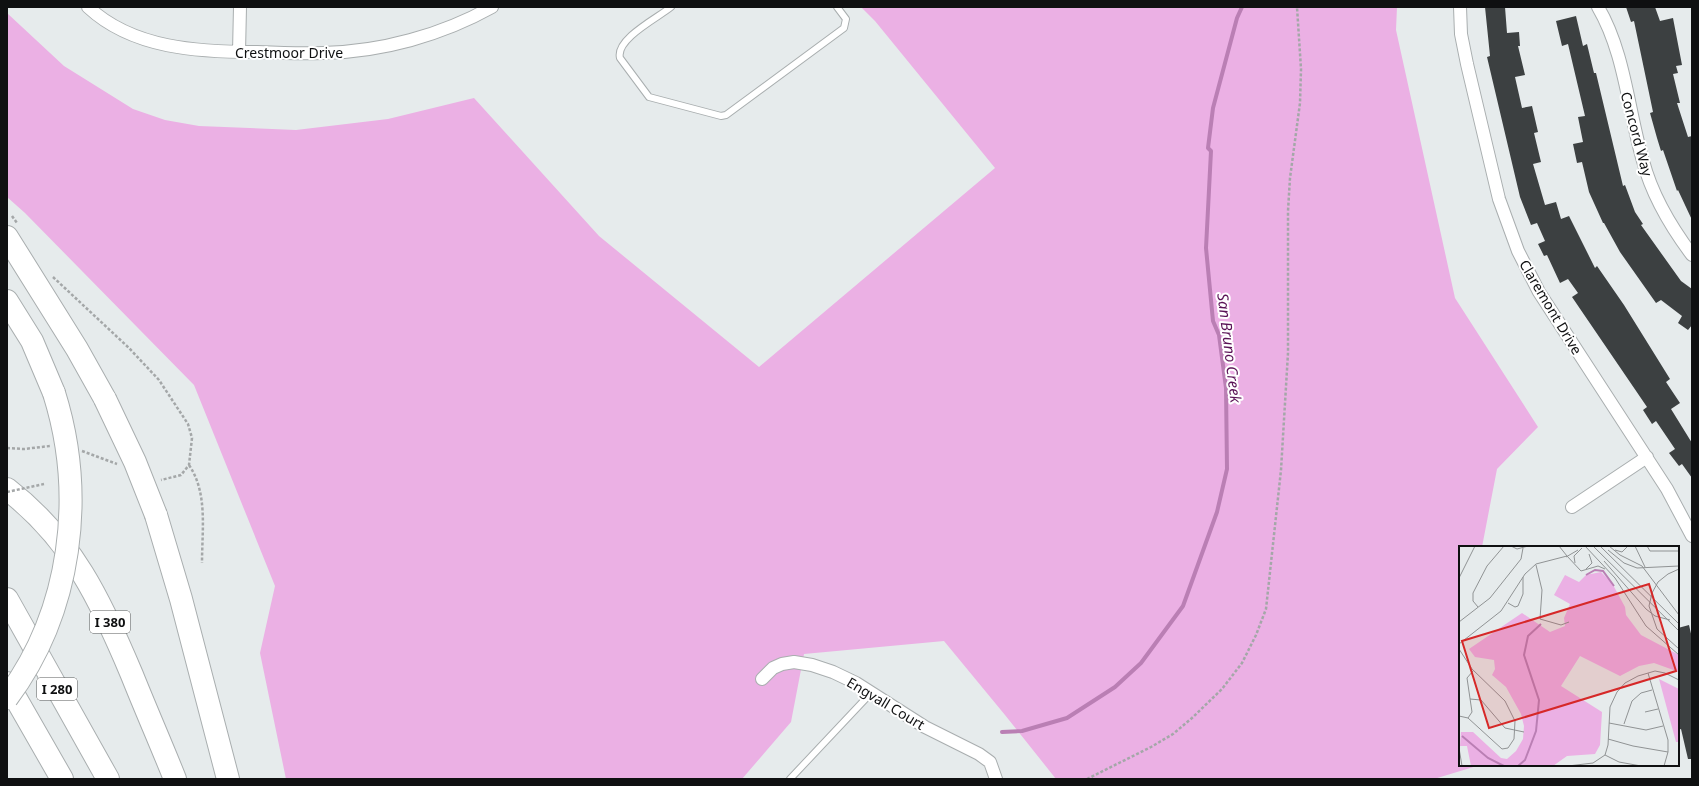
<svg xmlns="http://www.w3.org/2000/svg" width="1699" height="786" font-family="'Noto Sans',sans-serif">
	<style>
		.green { fill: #ebb0e4 }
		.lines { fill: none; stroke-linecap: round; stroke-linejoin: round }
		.stream { stroke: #ba7fb4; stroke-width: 4 }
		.building { fill: #3c4041 }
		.service-casing { stroke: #a9aeaf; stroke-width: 8 }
		.minor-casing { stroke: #a9aeaf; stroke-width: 14 }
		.motorway-casing { stroke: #a9aeaf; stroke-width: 24 }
		.path { stroke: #a4a7a8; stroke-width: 2.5; stroke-dasharray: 3 2; stroke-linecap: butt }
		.service { stroke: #fff; stroke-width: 6 }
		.minor { stroke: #fff; stroke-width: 12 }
		.motorway { stroke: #fff; stroke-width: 22 }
		.motorway-bridge-casing { stroke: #a9aeaf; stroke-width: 24; stroke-linecap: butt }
		.path-bridge { stroke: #a4a7a8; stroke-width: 2.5; stroke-dasharray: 3 2; stroke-linecap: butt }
		.motorway-bridge { stroke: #fff; stroke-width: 22 }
		.labels { text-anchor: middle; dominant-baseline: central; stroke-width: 4; stroke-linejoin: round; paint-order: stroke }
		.shield { fill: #fff; stroke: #575858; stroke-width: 1 }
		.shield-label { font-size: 13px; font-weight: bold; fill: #0f1011 }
		.street-label { font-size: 14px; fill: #0f1011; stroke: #fff }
		.water-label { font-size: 15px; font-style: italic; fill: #5a1256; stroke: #fff }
		.inset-river { fill: none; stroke: #ba7fb4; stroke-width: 2 }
		.inset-road { fill: none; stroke: #909394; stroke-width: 1 }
		.view { fill: #d62828; fill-opacity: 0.15; stroke: #d62828; stroke-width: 2 }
		.inset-edge { fill: none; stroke: #0f1011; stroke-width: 2 }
	</style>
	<rect width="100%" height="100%" fill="#e6ebec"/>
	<path class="green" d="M861,7h536l-1,23 59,268 83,129 -41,42 -15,78h-22v218h20l-46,14h-378l-51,-64 -61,-74 -140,13 -13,68 -49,57h-456l-26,-126 15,-67 -81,-201 -169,-172 -18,-16v-184l57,53 69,43 32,11 34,6 97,4 92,-11 86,-21 125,138 160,131 236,-199 -120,-147z"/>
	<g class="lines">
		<path class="stream" d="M1002,732l20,-1 45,-13 48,-31 26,-24 42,-57 34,-94 10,-43 -1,-81 -7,-53 -6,-14 -7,-73 5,-97 -3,-3 5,-40 24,-90 5,-11"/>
	</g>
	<path class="building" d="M1485,7h20l2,26 12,-1 1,14h-2l7,29 -10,2 7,31 10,-2 6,26 -4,1 7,29 -8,2 12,41 11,-3 5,17 8,-3 26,52 2,-2 27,39 46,74 -4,3 14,21 -9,6 21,34v35l-10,-14 -3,2 -10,-13 6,-4 -19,-28 -4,3 -9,-14 4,-3 -75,-110 6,-4 -10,-14 -8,4 -13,-28 -3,1 -6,-12 7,-3 -8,-18 -6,2 -11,-28 -33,-140 3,-1z
		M1626,7h29l5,14 13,-3 9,47 -6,1 2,7 -5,1 7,29h-3l11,34 4,-1v84l-14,-30 -1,1 -14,-41 -2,1 -4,-13 -7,-25 3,-1 -19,-91 -3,1z
		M1576,16l7,30 4,-2 7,29h2l27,113 2,-1 10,27 8,12 -2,1 40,56 11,8v36l-4,5 -10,-7 4,-7 -21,-16 -5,3 -36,-51 -16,-29h-1l-14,-31 -7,-30 -5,1 -4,-19 10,-2 -5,-25 7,-1 -17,-72 -6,2 -6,-25z
		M1689,625l3,13v121h-4l-7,-30 -3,1v-102z"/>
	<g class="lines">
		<g class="service-casing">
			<path id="service" d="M671,7c-12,10 -56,32 -51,51l29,39 72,19 5,-1 118,-87 2,-9 -9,-12
				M790,779l81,-86"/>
		</g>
		<g class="minor-casing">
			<path id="minor" d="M88,7c45,42 111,45 169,45 22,1 44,2 66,1 58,-1 119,-18 169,-46
				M1460,7l1,27 6,30 32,135 19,52 21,41 128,197 25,47
				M1598,7c27,46 30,103 45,154 9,34 28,66 49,94
				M239,52l1,-45
				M1572,507l75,-50
				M762,679l11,-11 9,-4 12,-2 18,3 21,7 23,11 69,44 54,27 11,8 6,17"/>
		</g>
		<g class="motorway-casing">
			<path id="motorway" d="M7,237l70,112 28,50
				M7,301l25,40 22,52
				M7,489c65,50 94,112 125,186 14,35 29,69 43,104
				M156,515l25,84 47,180
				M7,599l101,180
				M7,683l55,96"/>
		</g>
		<path class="path" d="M12,216l5,7
			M53,277l76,71 30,32 29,44 4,14 -3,27 -8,10 -20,5
			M7,448l17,1 26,-3
			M82,451l35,13
			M189,465c19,28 13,65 13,98
			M1087,779l64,-32 22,-13 19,-16 30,-29 20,-26 14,-28 10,-26 15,-139 7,-117v-142l2,-33 10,-75 1,-34 -4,-62"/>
		<use href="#service" class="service"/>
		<use href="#minor" class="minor"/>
		<use href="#motorway" class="motorway"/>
		<g class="motorway-bridge-casing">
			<path id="motorway-bridge" d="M105,399l30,63 21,53
				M7,698c65,-87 79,-203 47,-305"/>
		</g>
		<path class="path-bridge" d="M7,492l37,-8"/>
		<use href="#motorway-bridge" class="motorway-bridge"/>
	</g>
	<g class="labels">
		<g class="shield">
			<rect x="90" y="611" width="40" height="22" rx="3"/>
			<rect x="37" y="678" width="40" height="22" rx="3"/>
		</g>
		<g class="shield-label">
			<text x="110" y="622">I 380</text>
			<text x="57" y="689">I 280</text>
		</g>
		<g class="street-label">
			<text x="289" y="52">Crestmoor Drive</text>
			<text transform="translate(1637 134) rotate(75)">Concord Way</text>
			<text transform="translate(1551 307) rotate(59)">Claremont Drive</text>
			<text transform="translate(886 703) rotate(31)">Engvall Court</text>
		</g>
		<g class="water-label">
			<text transform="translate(1230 348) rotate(83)">San Bruno Creek</text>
		</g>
	</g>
	<g transform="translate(1459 546)">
		<rect width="220" height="220" fill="#e6ebec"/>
		<path d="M142,26l11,11 13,24 1,8 15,20 38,20v17l-25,-9 -15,3 -19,10 -40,-20 -19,30 41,26 -2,33 -5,9 -28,2 -14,10h-82l-4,-20h-7l1,-14h12l28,26 6,1 9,-8 7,-12 1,-13 -3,-12 -15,-27 -14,-12 3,-6 -1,-9 -19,-3 -6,-8 53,-36 28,19 15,-6 -1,-8 6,-14 -16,-9 11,-20 14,7 7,-7zM200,133l20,10v53h-3z" fill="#ebb0e4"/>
		<path class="inset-river" d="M127,29l9,-5 8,1 11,15M3,190l26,22 16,8M59,220l7,-6 11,-29 3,-31 -15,-45 4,-19 13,-12"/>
		<path class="inset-road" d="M52,0l6,3 11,-3M100,0l8,10M126,0l30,32 31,48 33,29M134,0l86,85M141,0l79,78M150,0l11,9 22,11 37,49M176,0l10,21M188,0l3,5h29M149,4l16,13 13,5 42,-2M156,4l7,2 6,-6M108,10l14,15 17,-5 7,3M107,11l12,-7M145,15l42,48 9,7 15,4M116,17l-1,-7 8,-8M77,19l6,25 -2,29 21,6 8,-3M127,23l6,-6 -3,-9M220,23l-11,5 -10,8 -6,11 -3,13 8,23 22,20M0,32l16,-32M49,57l7,4 3,-1 5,-12v-17M19,61l-5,-6v-8l14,-27 17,-20M0,76l31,-24 31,-39 2,-11M0,98l42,-33 24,-37 11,-10 31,-8M0,103l13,20 33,32 10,20 -1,18 -6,9 -6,1 -34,-31 -9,-2M189,127l20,67v12l-4,14M11,153l11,1 24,28 19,4M186,166l13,-3M9,172l4,-6 -5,-34 6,-7M150,177l37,7 17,-4M165,178l8,-23 9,-8 11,-3M149,193l25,7 35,6M0,202l3,18M146,209l14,7 22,4M109,220l25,-3 12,-8 3,-10 2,-38 7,-15 8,-9 13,-7 17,-5 10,2 14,7"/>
		<path class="view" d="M190,38l27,87 -187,57 -27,-87z"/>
		<rect width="220" height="220" class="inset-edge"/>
	</g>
	<rect width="1699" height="786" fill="none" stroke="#0f1011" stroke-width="16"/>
</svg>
